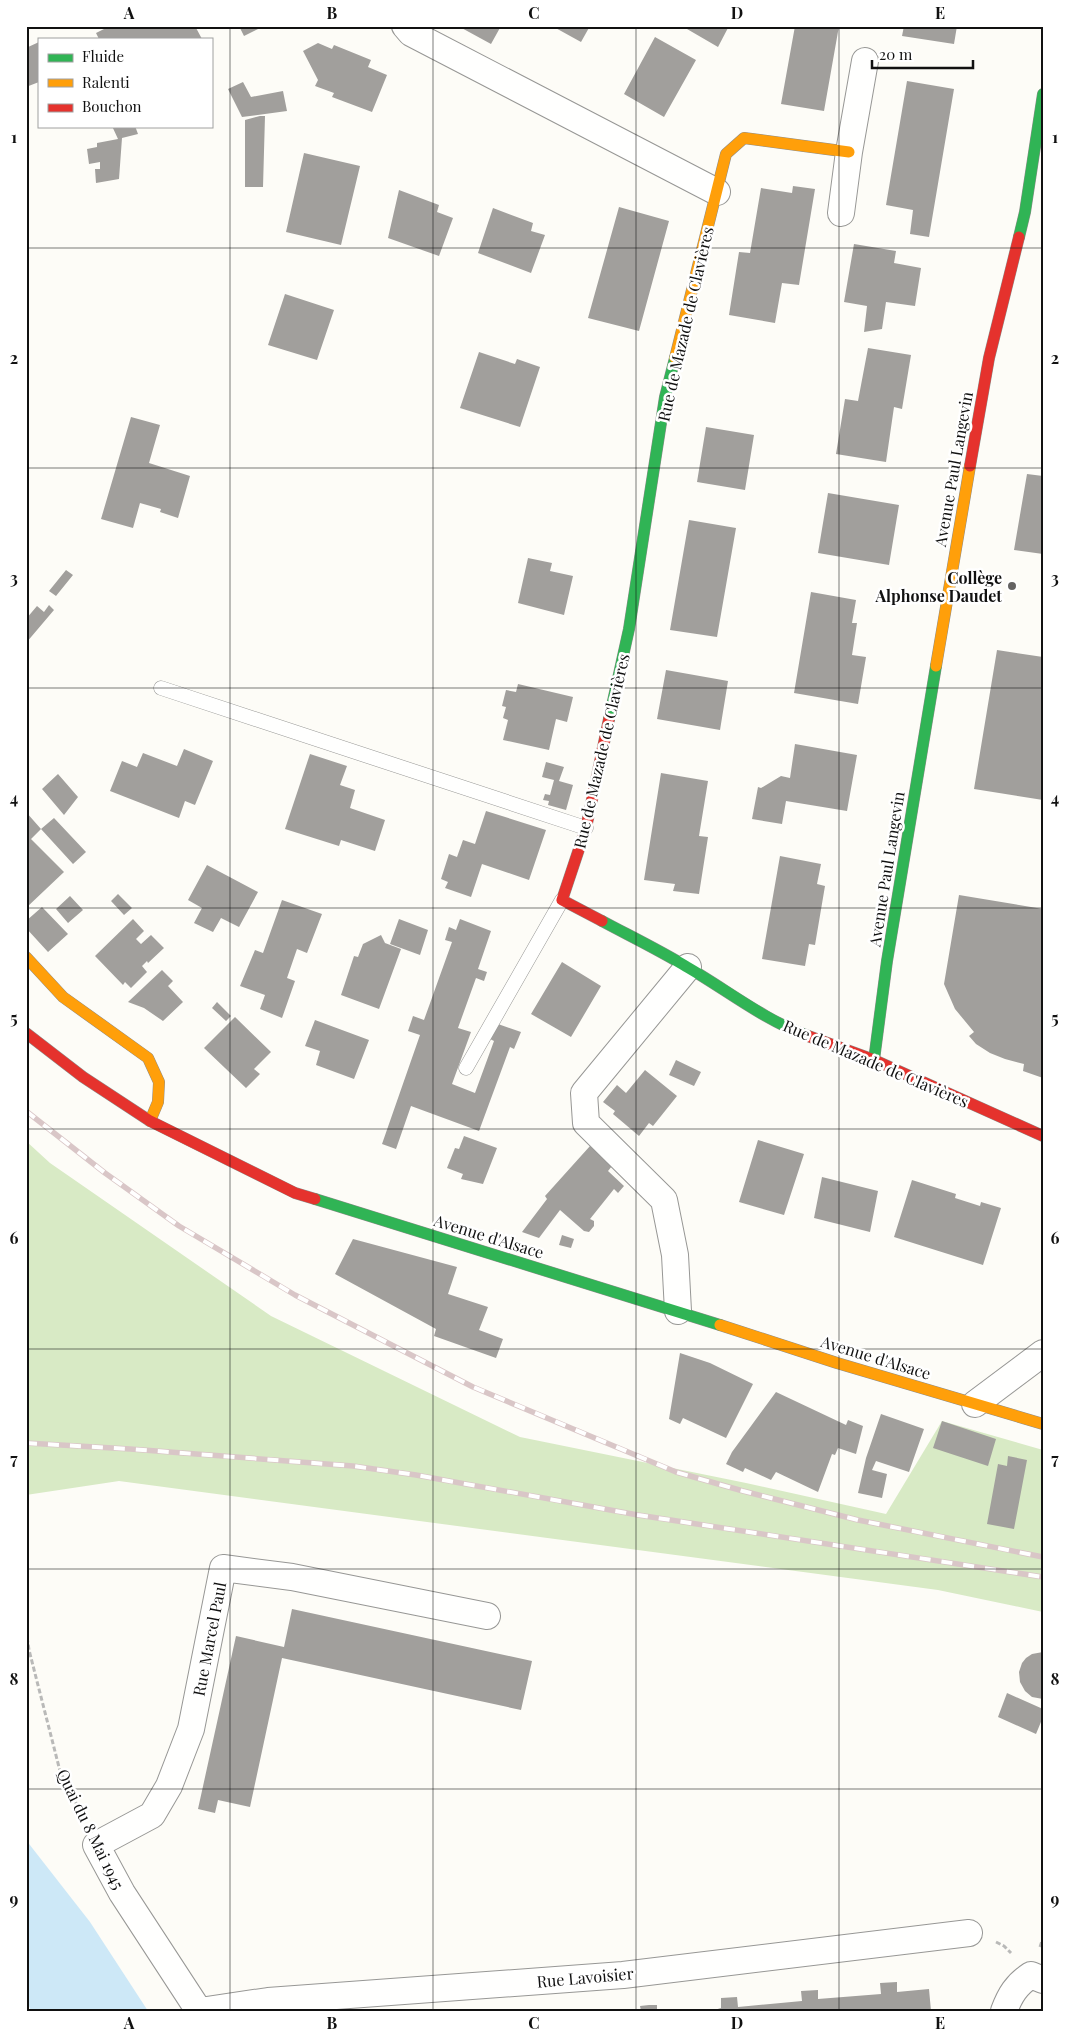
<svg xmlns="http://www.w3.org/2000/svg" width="1069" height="2037" font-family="'Playfair Display',serif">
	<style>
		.forest { fill: #d8eac5 }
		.water { fill: #cde8f7 }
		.building { fill: #a19f9c }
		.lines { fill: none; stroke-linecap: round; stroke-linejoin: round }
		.lane-casing { stroke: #979795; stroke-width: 15 }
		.street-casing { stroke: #979795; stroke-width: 28 }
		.fast-casing { stroke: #8e8d8b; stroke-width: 12 }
		.slow-casing { stroke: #8e8d8b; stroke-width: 12 }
		.jam-casing { stroke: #8e8d8b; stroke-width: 12 }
		.path { stroke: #b9b9b8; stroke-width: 3; stroke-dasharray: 5 2.5; stroke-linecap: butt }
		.lane { stroke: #fffffe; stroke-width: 14 }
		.street { stroke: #fffffe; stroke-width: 26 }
		.fast { stroke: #30b455; stroke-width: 11 }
		.slow { stroke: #ff9f0a; stroke-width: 11 }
		.jam { stroke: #e5322d; stroke-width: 11 }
		.rail-casing { stroke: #d9c6c7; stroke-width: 5.5 }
		.rail { stroke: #fff; stroke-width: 4; stroke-dasharray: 11; stroke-linecap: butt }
		.grid { fill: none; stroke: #111; stroke-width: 1; stroke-opacity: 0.55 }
		.poi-dot { fill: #646362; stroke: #fff; stroke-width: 2 }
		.labels { text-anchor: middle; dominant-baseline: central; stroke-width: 5; stroke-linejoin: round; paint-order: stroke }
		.street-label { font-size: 16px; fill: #111; stroke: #fff }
		.poi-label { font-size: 16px; font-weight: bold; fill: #111; stroke: #fff; text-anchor: end }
		.neatline { fill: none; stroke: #111; stroke-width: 2 }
		.grid-label { font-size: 16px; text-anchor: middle; font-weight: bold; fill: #111 }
	</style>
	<rect width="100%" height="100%" fill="#fdfcf7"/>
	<path class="forest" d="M26,1141l24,22 221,153 249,121 226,46 140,31 56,-93 101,29v162l-105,-22 -819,-109 -93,14z"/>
	<path class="water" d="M26,1840l64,82 58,89h-117l-5,-13z"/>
	<path class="building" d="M110,26h85l7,13h-103l-3,-6z
		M239,26h25l-20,10z
		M458,26h43l-10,18z
		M552,26h38l-9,16z
		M689,26h40l-11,21 -31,-18z
		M795,26h44l-15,85 -43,-7z
		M904,26h53l-3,18 -52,-8z
		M655,37l41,23 -32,57 -40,-23z
		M39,42v40l-13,5v-39z
		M318,43l14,6 2,-4 37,15 -3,7 19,8 -15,37 -40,-15 2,-4 -19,-7 3,-6 -15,-29z
		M907,81l47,8 -25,148 -19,-3 3,-24 -27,-5z
		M243,82l8,15 32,-6 4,20 -45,6 -14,-28z
		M260,116h5l-2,71h-18v-67z
		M112,126h23l3,8 -16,4 -3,41 -23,4 -1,-14h5v-7l-11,2 -2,-15 10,-2v-4l21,-4z
		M304,153l56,13 -19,79 -55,-13z
		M793,186l22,3 -16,96 -17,-2 -7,40 -46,-8 10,-63 11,1 11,-65 31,5z
		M399,190l40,15 -2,7 16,6 -14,38 -51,-18z
		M619,207l50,14 -30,110 -51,-13z
		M493,208l40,15 -2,8 14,4 -14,38 -53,-20z
		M854,244l42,7 -2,12 27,5 -6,38 -29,-4 -4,27 -18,3 3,-26 -23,-4z
		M285,294l49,16 -17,50 -49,-15z
		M868,348l43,7 -9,54 -8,-2 -8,55 -50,-8 9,-55 13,2z
		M479,352l36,12 2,-5 23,8 -20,60 -60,-19z
		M131,417l29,8 -11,38 41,13 -12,42 -18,-6 1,-3 -21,-6 -7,25 -32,-9z
		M706,427l48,8 -9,55 -48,-8z
		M1027,474l16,2v78l-29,-4z
		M828,493l71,12 -10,60 -71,-12z
		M689,520l47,8 -19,109 -47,-7z
		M528,558l24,5 -2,8 23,5 -9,39 -46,-12z
		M66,570l7,5 -17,21 -7,-5z
		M811,592l45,8 -4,23h5l-5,32 14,2 -8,47 -64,-11z
		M49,605l5,5 -28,33v-24l11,-13 7,6z
		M997,650l46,7v143l-69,-11z
		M666,670l62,11 -8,49 -63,-11z
		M518,684l55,13 -6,25 -11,-3 -7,31 -46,-10 5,-20 -5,-2 3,-11 -4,-1 4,-16 10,2z
		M795,744l62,11 -10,56 -61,-10 -4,23 -30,-5 6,-32 3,1 20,-12 9,2z
		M184,749l29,12 -18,44 -10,-4 -6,17 -69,-27 12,-30 15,6 6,-14 34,13z
		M310,754l37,12 -7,19 15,5 -5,18 35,12 -10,31 -34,-11 -2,6 -54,-17z
		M546,762l18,5 -5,14 14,4 -7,25 -18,-5 1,-4 -6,-1 2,-6 5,1 4,-15 -12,-3z
		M661,773l47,8 -9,55 9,1 -9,57 -26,-3 2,-7 -31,-4z
		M58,774l20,23 -14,18 -22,-26z
		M486,811l60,19 -17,50 -47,-16 -11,33 -26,-9 3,-6 -7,-3 8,-25 8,3 6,-17 12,4z
		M26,812l15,17 -10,10 33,33 -38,36z
		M54,818l32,34 -13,12 -32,-35z
		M780,856l41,8 -4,20 8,2 -10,59 -6,-1 -4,22 -43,-7z
		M207,865l51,27 -19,35 -18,-9 -8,14 -19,-9 8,-15 -14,-8z
		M118,894l14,14 -8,7 -13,-14z
		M959,895l84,14v169l-20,-7 1,-7 -19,-5 -15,-6 -14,-9 -7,-8 5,-4 -19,-23 -11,-25z
		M70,896l13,14 -15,13 -12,-14z
		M282,900l40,14 -15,39 -10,-4 -10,29 8,3 -13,37 -22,-9 5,-14 -25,-9 15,-36 8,3z
		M42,907l26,27 -20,18 -22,-24v-7z
		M133,919l11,12 -8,8 5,5 10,-9 13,13 -16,15 -1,-2 -5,5 5,6 -16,16 -6,-6 -2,3 -28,-29z
		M399,919l29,11 -8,25 -30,-11z
		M460,919l31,12 -13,38 9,3 -3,9 -8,-3 -18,50 13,4 -19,52 23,9 19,-52 -4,-2 8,-15 23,8 -7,17 -4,-2 -31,84 -68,-25 -15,43 -14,-5 38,-109 -12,-4 5,-15 11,4 28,-78 -7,-2 4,-13 7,3z
		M381,935l4,8 16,6 -22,60 -38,-14 13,-39 4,1 5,-13z
		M562,962l39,24 -30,51 -40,-23z
		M162,970l11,11 -5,5 15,16 -20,19 -19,-13 -16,-6z
		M217,1002l14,14 -5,5 -14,-13z
		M235,1017l36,35 -17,17 6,5 -14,14 -42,-40z
		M315,1020l54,20 -15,39 -38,-14 4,-14 -15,-5z
		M676,1060l25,12 -7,14 -25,-11z
		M645,1070l32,26 -24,30 -4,-3 -10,13 -26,-22 2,-3 -12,-9 14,-17 9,8z
		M464,1136l33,12 -14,36 -22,-5 2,-5 -16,-6 8,-20 4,1z
		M758,1140l46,14 -20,61 -45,-13z
		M590,1146l22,20 -4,5 16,15 -6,7 -4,-4 -24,30 4,2v5l-5,6 -5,-1 -24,-21 -21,28 -17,-6 25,-33 -2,-3z
		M822,1177l56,14 -8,41 -56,-14z
		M912,1180l44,14 -1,4 25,8 1,-4 20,6 -18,57 -89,-28z
		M562,1235l12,4 -3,9 -12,-3z
		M353,1239l104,28 -9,27 40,13 -9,23 24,9 -7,19 -62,-22 2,-7 -101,-55z
		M680,1353l30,10 43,21 -27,54 -43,-20 -3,6 -11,-5z
		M776,1392l70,33 2,-5 15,6 -7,28 -18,-6 -3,7 -3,-1 -14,38 -42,-20 -5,8 -26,-12 -2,4 -17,-8 6,-12z
		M881,1414l43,15 -15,43 -33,-11 -4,9 15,4 -5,24 -24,-5 8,-35z
		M942,1421l54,18 -8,27 -55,-18z
		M1008,1456l19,4 -13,69 -27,-5 11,-60 9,2z
		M292,1609l240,52 -11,49 -239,-52 -32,149 -32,-7 -3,13 -17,-4 38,-173 48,11z
		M1043,1652v47l-11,-2 -7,-6 -5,-9 -1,-10 3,-9 4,-5 6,-4z
		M1007,1693l36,16v8l-7,17 -38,-17z
		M897,1982v10l32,-3 2,22h-220l10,-3v-10l16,-1 1,10 64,-6 -1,-10 17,-1v9l63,-5 -1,-11z
		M649,2005h8v6h-16l-1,-5z"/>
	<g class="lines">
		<g class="lane-casing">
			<path id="lane" d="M161,688l425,140
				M466,1068l96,-168"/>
		</g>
		<g class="street-casing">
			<path id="street" d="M405,26l6,7 306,159
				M841,213l8,-61 16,-91
				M678,1311l-3,-56 -11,-55 -78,-77 -2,-30 104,-126
				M975,1404l68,-51
				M199,2011l-77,-118 -26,-48 56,-30 17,-29 22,-57 32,-161 69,9 195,39
				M200,2011l68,-10 355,-26 346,-42
				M1004,2011c6,-16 12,-26 27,-36l12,5"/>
		</g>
		<g class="fast-casing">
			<path id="fast" d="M1019,237l6,-25 18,-118
				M609,719l20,-90 36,-232 10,-39
				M602,921c28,15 57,29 85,46 40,23 77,53 121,69
				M874,1060l13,-99 49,-295
				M315,1199l405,126"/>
		</g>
		<g class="slow-casing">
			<path id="slow" d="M675,358l51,-204 18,-16 105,14
				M936,666l34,-200
				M26,957l37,40 85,61 11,24 -1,20 -8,19
				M720,1325l117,38 206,61"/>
		</g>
		<g class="jam-casing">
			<path id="jam" d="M970,466l19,-108 30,-121
				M602,921l-40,-21 24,-72 23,-109
				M26,1033l57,44 67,44 145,72 20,6
				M808,1036l66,24 169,76"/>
		</g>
		<path class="path" d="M26,1630l3,20 31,121 23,46
			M996,1942l8,4 7,7
			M1040,1947l3,-9"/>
		<use href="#lane" class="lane"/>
		<use href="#street" class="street"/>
		<use href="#fast" class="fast"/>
		<use href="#slow" class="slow"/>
		<use href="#jam" class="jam"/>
		<g class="rail-casing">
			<path id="rail" d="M26,1111l79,62 74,53 116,69 178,92 203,85 67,19 115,29 185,37
				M26,1443l104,6 223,17 63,9 222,40 405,62"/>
		</g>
		<use href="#rail" class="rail"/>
	</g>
	<path class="grid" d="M230,26v1985M433,26v1985M636,26v1985M839,26v1985M26,248h1017M26,468h1017M26,688h1017M26,908h1017M26,1129h1017M26,1349h1017M26,1569h1017M26,1789h1017"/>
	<circle class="poi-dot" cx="1012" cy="586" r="5"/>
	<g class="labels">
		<g class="street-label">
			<text transform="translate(685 324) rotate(-77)">Rue de Mazade de Clavières</text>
			<text transform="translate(953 469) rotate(-80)">Avenue Paul Langevin</text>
			<text transform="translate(601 751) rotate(-77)">Rue de Mazade de Clavières</text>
			<text transform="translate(886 869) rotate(-81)">Avenue Paul Langevin</text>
			<text transform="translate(876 1063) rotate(23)">Rue de Mazade de Clavières</text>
			<text transform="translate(489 1236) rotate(17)">Avenue d'Alsace</text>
			<text transform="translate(876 1357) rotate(17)">Avenue d'Alsace</text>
			<text transform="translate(209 1639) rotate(-79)">Rue Marcel Paul</text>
			<text transform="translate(91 1829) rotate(64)">Quai du 8 Mai 1945</text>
			<text transform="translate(585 1977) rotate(-5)">Rue Lavoisier</text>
		</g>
		<g class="poi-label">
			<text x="1002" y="577">Collège<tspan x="1002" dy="18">Alphonse Daudet</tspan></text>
		</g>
	</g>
	<rect width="1069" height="2037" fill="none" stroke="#ffffff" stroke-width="55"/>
	<rect x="38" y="38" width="175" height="90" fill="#ffffff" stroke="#a0a0a0"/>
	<rect x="48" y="54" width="25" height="8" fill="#30b455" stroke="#a0a0a0"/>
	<text x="82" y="62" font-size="15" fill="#111111">Fluide</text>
	<rect x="48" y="79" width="25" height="8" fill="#ff9f0a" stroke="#a0a0a0"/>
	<text x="82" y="88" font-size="15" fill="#111111">Ralenti</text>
	<rect x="48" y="104" width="25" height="8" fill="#e5322d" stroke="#a0a0a0"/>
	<text x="82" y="112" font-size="15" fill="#111111">Bouchon</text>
	<path d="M872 60v8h101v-8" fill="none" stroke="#111111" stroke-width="2.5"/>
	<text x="879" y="60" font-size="15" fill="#111111" stroke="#ffffff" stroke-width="4" paint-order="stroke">20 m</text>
	<rect x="28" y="28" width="1014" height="1982" class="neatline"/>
	<g class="grid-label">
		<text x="129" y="19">A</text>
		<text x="332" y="19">B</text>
		<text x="534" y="19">C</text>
		<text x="737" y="19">D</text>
		<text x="940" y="19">E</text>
		<text x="14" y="143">1</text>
		<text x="1055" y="143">1</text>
		<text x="14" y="364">2</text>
		<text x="1055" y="364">2</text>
		<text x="14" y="584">3</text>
		<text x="1055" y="584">3</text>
		<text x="14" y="804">4</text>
		<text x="1055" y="804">4</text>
		<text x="14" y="1024">5</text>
		<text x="1055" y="1024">5</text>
		<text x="14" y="1244">6</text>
		<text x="1055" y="1244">6</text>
		<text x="14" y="1465">7</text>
		<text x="1055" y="1465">7</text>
		<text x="14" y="1685">8</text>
		<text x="1055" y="1685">8</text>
		<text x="14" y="1905">9</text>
		<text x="1055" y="1905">9</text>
		<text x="129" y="2029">A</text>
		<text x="332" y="2029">B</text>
		<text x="534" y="2029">C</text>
		<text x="737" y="2029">D</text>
		<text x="940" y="2029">E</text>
	</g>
</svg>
